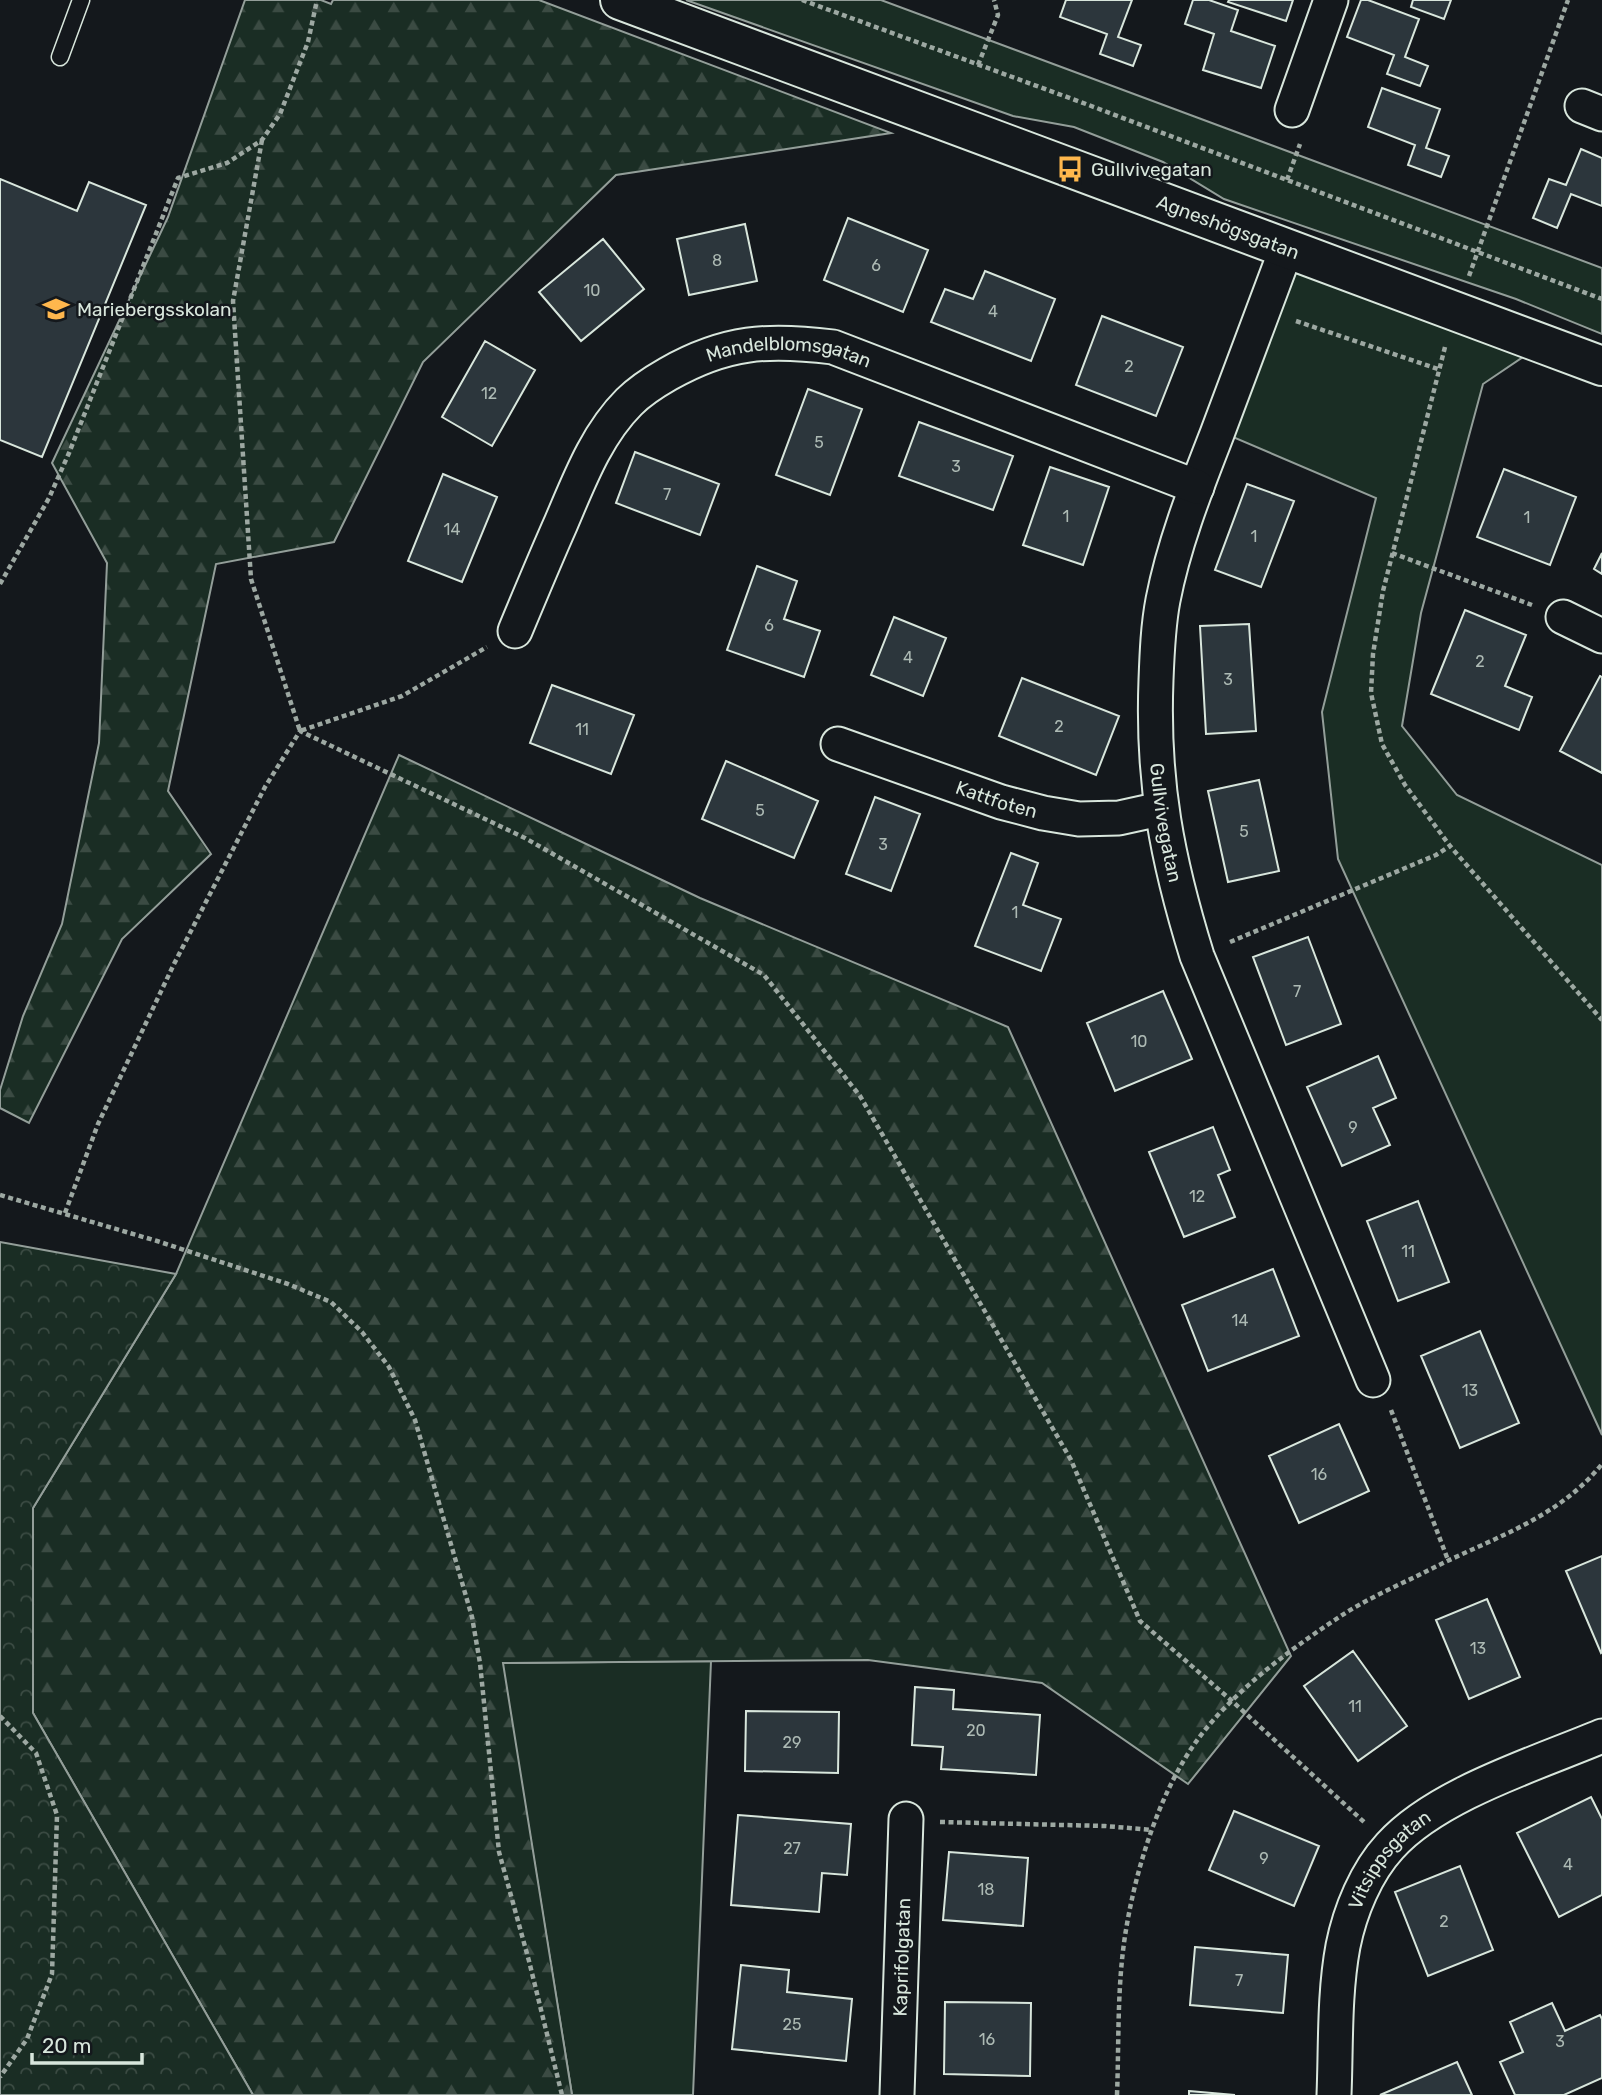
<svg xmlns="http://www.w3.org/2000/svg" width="1602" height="2095" font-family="Rubik,sans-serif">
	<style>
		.grass { fill: #1a2d24; stroke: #939e99; stroke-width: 2 }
		.forest { fill: url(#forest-firs); stroke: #939e99; stroke-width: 2 }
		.park { fill: url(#park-crowns); stroke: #939e99; stroke-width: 2 }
		.building { fill: #2c363c; stroke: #d8e6dc; stroke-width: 2 }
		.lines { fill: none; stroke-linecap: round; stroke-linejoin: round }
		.lane-casing { stroke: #d8e6dc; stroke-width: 19 }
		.street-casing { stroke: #d8e6dc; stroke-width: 37 }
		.secondary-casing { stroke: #d8e6dc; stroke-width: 42 }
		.path { stroke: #9da8a2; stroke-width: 4.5; stroke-dasharray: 5 3.5; stroke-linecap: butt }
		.lane { stroke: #14181c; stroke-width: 16 }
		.street { stroke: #14181c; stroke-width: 33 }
		.secondary { stroke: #14181c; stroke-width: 38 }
		.labels { text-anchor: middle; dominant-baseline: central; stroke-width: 5; stroke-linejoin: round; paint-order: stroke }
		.number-label { font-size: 16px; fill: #adbab4 }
		.poi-label { font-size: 19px; fill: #d8e6dc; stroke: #14181c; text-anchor: start }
		.street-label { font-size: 19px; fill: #d8e6dc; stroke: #14181c }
	</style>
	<defs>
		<pattern id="forest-firs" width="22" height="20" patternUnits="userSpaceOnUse" patternTransform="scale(1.75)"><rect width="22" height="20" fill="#1a2d24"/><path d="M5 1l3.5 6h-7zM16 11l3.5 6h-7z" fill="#3b4b43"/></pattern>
		<pattern id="park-crowns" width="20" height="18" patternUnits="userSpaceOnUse" patternTransform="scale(1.75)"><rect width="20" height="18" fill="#1a2d24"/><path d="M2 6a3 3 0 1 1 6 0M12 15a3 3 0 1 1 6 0" fill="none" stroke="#3b4b43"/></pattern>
	</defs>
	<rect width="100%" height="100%" fill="#14181c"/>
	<path class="grass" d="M686,0h195l721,268v66l-86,-35 -292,-100 -61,-37 -89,-35 -61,-11z
		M1267,255l262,98 -46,31 -62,229 -19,113 55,69 145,70v570l-264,-576 -16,-147 54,-214 -162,-69z
		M711,1661l-18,434h-121l-70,-432z"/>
	<path class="forest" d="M245,0h76l10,4 2,-4h206l352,133 -275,42 -193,187 -89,180 -118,22 -48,227 43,63 -89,85 -93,184 -29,-15v-18l23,-74 39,-92 37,-181 8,-180 -55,-100 116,-246z
		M399,755l301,143 308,129 283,629 -103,128 -146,-101 -174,-23 -365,3 69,432h-319l-220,-382v-205l143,-234z"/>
	<path class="park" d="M0,1242l176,32 -143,234v205l220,382h-253z"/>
	<path class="building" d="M1066,0h66l-14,37 23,8 -8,21 -33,-12 7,-20 -47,-17z
		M1193,0h16l29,10 -7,21 44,15 -14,42 -58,-18 11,-36 -29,-10z
		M1229,0h64l-7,21 -58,-19z
		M1361,0h7l51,19 -14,38 23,9 -8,20 -33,-12 7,-19 -47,-18z
		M1413,0h38l-7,19 -33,-12z
		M1382,88l58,21 -14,39 23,8 -8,21 -33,-12 7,-20 -47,-18z
		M1581,149l21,9v48l-31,-12 -14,34 -24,-10 16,-39 17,6z
		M0,179l77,32 12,-29 57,23 -104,252 -42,-17z
		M848,218l80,32 -25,62 -79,-32z
		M745,224l12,57 -68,14 -12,-56z
		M603,239l41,50 -63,52 -42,-49z
		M985,271l70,28 -24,62 -100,-39 14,-33 28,10z
		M1102,316l81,31 -27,69 -80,-31z
		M485,341l50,29 -43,76 -50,-29z
		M808,389l54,20 -32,86 -54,-20z
		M919,422l94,34 -20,54 -94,-34z
		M635,452l84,32 -19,51 -84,-32z
		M1050,467l59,20 -26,78 -60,-20z
		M1504,469l72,28 -26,68 -73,-28z
		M443,474l54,23 -35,85 -54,-21z
		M1247,484l47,17 -33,86 -46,-17z
		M1602,553v21l-8,-5z
		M757,566l40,15 -13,38 36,12 -16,46 -77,-27z
		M1465,610l61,25 -21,51 27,11 -13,33 -88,-36z
		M894,617l52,21 -23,58 -52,-21z
		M1249,624l7,107 -50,3 -6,-108z
		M1600,676l2,1v96l-42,-22z
		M1022,678l97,38 -23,59 -97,-39z
		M552,685l82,30 -23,59 -81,-31z
		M726,761l92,40 -24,57 -92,-39z
		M1259,780l20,91 -51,11 -20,-91z
		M875,797l45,17 -29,77 -45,-17z
		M1011,853l27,10 -15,42 38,14 -20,52 -66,-25z
		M1308,937l33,87 -55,21 -33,-88z
		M1163,991l29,68 -77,32 -28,-68z
		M1378,1056l18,42 -23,10 17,37 -48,21 -35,-79z
		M1213,1127l17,43 -12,5 17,42 -51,20 -35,-85z
		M1418,1201l31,81 -51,19 -31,-80z
		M1273,1269l26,67 -91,35 -26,-66z
		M1480,1331l39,92 -59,25 -39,-92z
		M1339,1424l30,67 -70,32 -30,-67z
		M1602,1556v96l-1,1 -35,-82z
		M1487,1599l33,78 -51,22 -33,-79z
		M1353,1651l54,75 -49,35 -54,-75z
		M915,1687l39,3 -1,19 87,6 -4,60 -95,-6 2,-22 -31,-2z
		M746,1711l93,1 -1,61 -93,-2z
		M1591,1797l11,22v76l-43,22 -42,-84z
		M1234,1811l85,35 -25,60 -85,-36z
		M738,1815l113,9 -4,51 -25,-2 -3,39 -88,-7z
		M949,1852l79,6 -5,68 -80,-6z
		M1460,1866l33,84 -65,26 -33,-84z
		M1195,1947l93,8 -5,58 -93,-8z
		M741,1965l48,5 -2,22 65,7 -6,62 -114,-12z
		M945,2002l86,1 -1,73 -86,-2z
		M1552,2003l13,28 35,-16 2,4v59l-38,17h-49l-15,-33 23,-10 -13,-30z
		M1457,2062l15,33h-92z
		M1189,2091l46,4h-46z"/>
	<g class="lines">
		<g class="lane-casing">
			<path id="lane" d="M60,57l21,-57"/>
		</g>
		<g class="street-casing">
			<g id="street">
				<path d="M1582,106l20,8"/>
				<path d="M1292,110l39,-110"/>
				<path id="s1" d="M1286,250c-23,61 -46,122 -69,184 -21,54 -43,109 -54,166 -5,26 -6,53 -7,80 -4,102 11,179 41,276l176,424"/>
				<path d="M1563,617l39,19"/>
				<path id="s2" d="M515,631c15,-36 30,-72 46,-108 18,-42 35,-88 68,-121 11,-11 25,-20 39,-28 58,-33 100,-35 165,-27l364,140"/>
				<path id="s3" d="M838,744l163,58 42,11 36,6 40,-1 41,-9"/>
				<path id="s4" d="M897,2095l9,-276"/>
				<path id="s5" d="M1334,2095c2,-49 0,-101 9,-149 7,-35 23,-74 47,-100 47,-52 148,-83 212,-110"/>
			</g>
		</g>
		<g class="secondary-casing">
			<g id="secondary">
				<path id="s6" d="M620,0l982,366"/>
			</g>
		</g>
		<path class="path" d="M802,0l284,104 516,195
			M978,65l20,-50 -4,-15
			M262,140l-29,161 18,278 49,152 102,-35 85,-49
			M1287,180l13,-36
			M1469,276l99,-276
			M1296,321l142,48
			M1445,347l-62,244 -10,63 -2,39 11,51 23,41 45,61 152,174
			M1392,553l140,52
			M0,584l49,-86 20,-45 109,-275 49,-15 35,-23 18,-26 28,-72 9,-42
			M1230,942l206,-87 14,-9
			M0,1195l157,46 131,43 43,18 31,30 27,35 26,53 57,197 8,46 19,189 30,109 33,134
			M65,1213l33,-89 76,-160 91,-177 35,-56 225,107 239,137 96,121 211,364 69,161 92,80 132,121
			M1391,1410l57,150
			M0,1716l36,37 21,62 -5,159 -25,65 -27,38
			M940,1822l165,4 47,4
			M1117,2095c2,-52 0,-107 8,-159 10,-65 34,-144 73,-197 37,-50 98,-94 149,-127 26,-16 54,-28 80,-41 62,-32 130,-51 175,-107"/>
		<use href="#lane" class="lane"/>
		<use href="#street" class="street"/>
		<use href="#secondary" class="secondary"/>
	</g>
	<defs>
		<g id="bus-bare" transform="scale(2.1)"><path d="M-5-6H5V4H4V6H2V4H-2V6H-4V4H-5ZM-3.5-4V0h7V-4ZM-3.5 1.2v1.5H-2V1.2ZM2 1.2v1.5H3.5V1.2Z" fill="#ffb74d" stroke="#14181c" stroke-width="2.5" paint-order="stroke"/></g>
		<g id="school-bare" transform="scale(2.1)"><path d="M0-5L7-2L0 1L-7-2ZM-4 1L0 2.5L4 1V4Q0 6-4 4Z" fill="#ffb74d" stroke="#14181c" stroke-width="2.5" paint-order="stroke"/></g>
	</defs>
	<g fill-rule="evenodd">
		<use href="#bus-bare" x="1070" y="169"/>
		<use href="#school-bare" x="56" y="309"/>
	</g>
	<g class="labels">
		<g class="number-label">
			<text x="717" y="260">8</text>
			<text x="876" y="265">6</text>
			<text x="592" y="290">10</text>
			<text x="993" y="311">4</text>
			<text x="1129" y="366">2</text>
			<text x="489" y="393">12</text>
			<text x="819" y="442">5</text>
			<text x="956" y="466">3</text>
			<text x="667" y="494">7</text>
			<text x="1066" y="516">1</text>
			<text x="1527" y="517">1</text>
			<text x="452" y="529">14</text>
			<text x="1254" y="536">1</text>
			<text x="769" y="625">6</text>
			<text x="908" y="657">4</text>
			<text x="1480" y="661">2</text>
			<text x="1228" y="679">3</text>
			<text x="1059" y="726">2</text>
			<text x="582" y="729">11</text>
			<text x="760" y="810">5</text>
			<text x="1244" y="831">5</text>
			<text x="883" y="844">3</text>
			<text x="1015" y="912">1</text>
			<text x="1297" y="991">7</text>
			<text x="1139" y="1041">10</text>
			<text x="1353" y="1127">9</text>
			<text x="1197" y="1196">12</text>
			<text x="1408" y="1251">11</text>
			<text x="1240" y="1320">14</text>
			<text x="1470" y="1390">13</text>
			<text x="1319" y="1474">16</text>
			<text x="1478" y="1648">13</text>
			<text x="1355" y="1706">11</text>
			<text x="976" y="1730">20</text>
			<text x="792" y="1742">29</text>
			<text x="792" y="1848">27</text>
			<text x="1264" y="1858">9</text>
			<text x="1568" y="1864">4</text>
			<text x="986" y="1889">18</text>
			<text x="1444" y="1921">2</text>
			<text x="1239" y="1980">7</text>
			<text x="792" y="2024">25</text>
			<text x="987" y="2039">16</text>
			<text x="1560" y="2041">3</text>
		</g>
		<g class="poi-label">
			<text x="1091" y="169">Gullvivegatan</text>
			<text x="77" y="309">Mariebergsskolan</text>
		</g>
		<g class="street-label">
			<text stroke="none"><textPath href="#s6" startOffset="649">Agneshögsgatan</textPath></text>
			<text stroke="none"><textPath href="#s2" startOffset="432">Mandelblomsgatan</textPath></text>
			<text stroke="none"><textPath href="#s3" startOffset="168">Kattfoten</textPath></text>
			<text stroke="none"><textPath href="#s1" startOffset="595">Gullvivegatan</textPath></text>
			<text stroke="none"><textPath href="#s5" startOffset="250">Vitsippsgatan</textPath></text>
			<text stroke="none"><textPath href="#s4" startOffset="138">Kaprifolgatan</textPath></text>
		</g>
	</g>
	<path d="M32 2053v10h110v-10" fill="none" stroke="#d8e6dc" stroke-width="3.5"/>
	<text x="42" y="2053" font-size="21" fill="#d8e6dc" stroke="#14181c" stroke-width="5" paint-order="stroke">20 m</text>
</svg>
